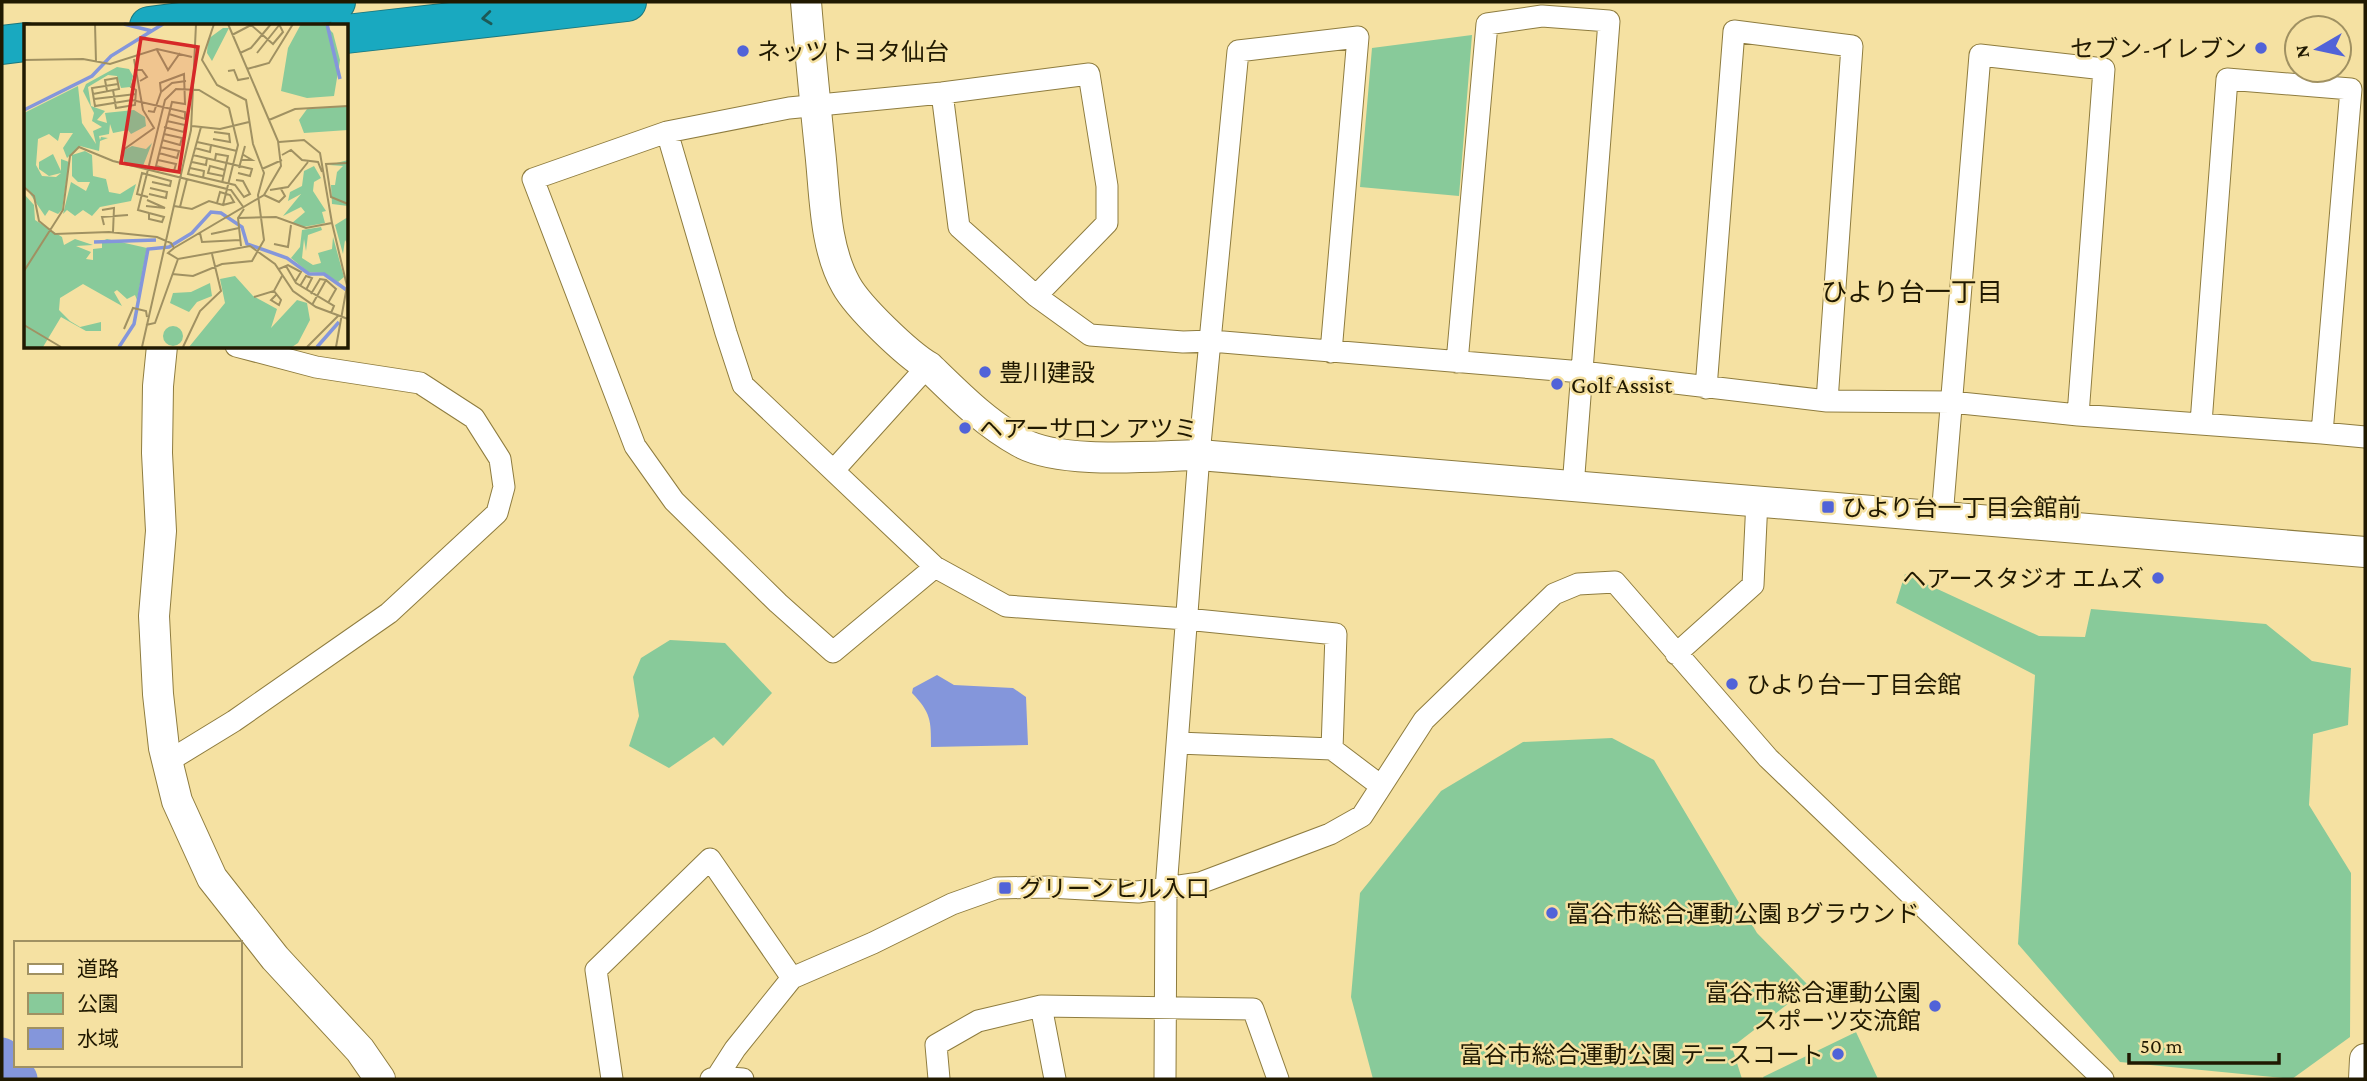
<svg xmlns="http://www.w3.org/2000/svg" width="2367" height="1081" font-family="'Crimson Pro','Noto Sans JP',serif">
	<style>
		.green { fill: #88ca9a }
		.water { fill: #8496db }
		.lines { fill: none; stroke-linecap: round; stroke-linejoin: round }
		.river { stroke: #8496db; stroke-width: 37 }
		.street-casing { stroke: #8e7c3f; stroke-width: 23 }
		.secondary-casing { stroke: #8e7c3f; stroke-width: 32 }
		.highway-casing { stroke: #1b777d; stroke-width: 40 }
		.street { stroke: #fff; stroke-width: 21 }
		.secondary { stroke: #fff; stroke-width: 30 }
		.highway { stroke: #19a9c0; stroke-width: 38 }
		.oneway { stroke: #1d5a57 }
		.poi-dot { fill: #5163d8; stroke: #f5e1a2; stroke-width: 2.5 }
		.labels { text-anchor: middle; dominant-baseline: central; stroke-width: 5; stroke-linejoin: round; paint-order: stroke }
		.poi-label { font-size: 24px; fill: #201901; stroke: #f5e1a2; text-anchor: start }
		.neighbourhood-label { font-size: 26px; fill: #201901; stroke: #f5e1a2 }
		.inset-river { fill: none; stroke: #8496db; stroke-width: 3.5 }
		.inset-road { fill: none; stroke: #a09162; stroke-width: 2 }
		.view { fill: #d62828; fill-opacity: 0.15; stroke: #d62828; stroke-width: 3.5 }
		.inset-edge { fill: none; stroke: #201901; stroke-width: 3.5 }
	</style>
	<rect width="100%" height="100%" fill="#f5e1a2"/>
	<path class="green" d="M1472,35l-13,161 -99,-9 12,-139z
		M1905,574l134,62 46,1 6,-28 175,15 46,37 39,7 -3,57 -35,9 -4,71 42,68 -1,164 -58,42 -172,-17 -102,-118 17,-269 -139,-72z
		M670,640l55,3 47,50 -49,53 -9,-9 -45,31 -40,-22 10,-30 -6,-39 8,-19z
		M1612,738l42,22 103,173 53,54 -78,60 10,32h-369l-22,-82 9,-104 81,-102 82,-49z
		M1856,1032l22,47h-114l-1,-2z"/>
	<path class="water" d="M937,675l17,10 59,3 13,9 2,48 -97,2c0,-27 0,-34 -19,-54l1,-5z"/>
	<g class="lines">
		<path class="river" d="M2,1056l17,23"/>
		<g class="street-casing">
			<path id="street" d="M942,93l17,134 77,69
				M667,132l59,201 17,52 192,182 71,39 180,13 150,15 -4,115
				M1457,362l30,-338 55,-8 67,5 -36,466
				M1706,388l28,-357 118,15 -25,355
				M2322,433l43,4
				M834,470l83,-92 12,-11
				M1942,517l38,-462 124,14 -26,346
				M935,567l-102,85 -55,-49 -104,-102 -39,-55 -102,-267 134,-47 122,-24 153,-15 147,-19 18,112v37l-71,73 54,39 93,7 28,-1 371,31 245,29 124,1 127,13 244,18 29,-344 -124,-10 -26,344
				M1676,654l77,-69 4,-85
				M1178,743l154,6 49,37
				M167,762l67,-41 155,-108 108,-100 7,-26 -4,-28 -26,-41 -54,-35 -104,-16 -80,-21
				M1041,1006l14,73
				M717,1077l18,-28 57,-71 81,-35 79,-39 45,-16 52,-1 89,5 62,-9 130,-49 32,-18 62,-96 130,-126 24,-10 37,-2 153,176 335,321
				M612,1079l-16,-109 114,-111 82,119
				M711,1079l6,-2 26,2
				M939,1079l-3,-34 42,-24 63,-15 212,3 25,70
				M1165,1079l1,-190 33,-434 39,-404 120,-14 -27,315"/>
		</g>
		<g class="secondary-casing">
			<path id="secondary" d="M806,2c4,49 9,99 14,148 5,44 4,96 26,135 12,22 61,69 83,82 28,27 56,56 91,75 40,23 132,14 179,13l1166,97
				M162,346l-4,40 -1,67 4,78 -7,85 4,78 6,54 13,53 35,77 63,80 85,92 20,29
				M2364,1079l1,-20"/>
		</g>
		<g class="highway-casing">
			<path id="highway" d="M149,26l187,-24
				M346,34l281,-32
				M2,45l24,-3"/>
		</g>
		<use href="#street" class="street"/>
		<use href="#secondary" class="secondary"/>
		<use href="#highway" class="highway"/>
	</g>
	<defs><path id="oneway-chevron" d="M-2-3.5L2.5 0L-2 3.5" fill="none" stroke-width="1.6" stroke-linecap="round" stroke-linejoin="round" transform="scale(1.75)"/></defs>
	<use class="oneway" href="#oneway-chevron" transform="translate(487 18) rotate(174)"/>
	<g class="poi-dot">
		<circle cx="2261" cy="48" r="7"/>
		<circle cx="743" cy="51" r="7"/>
		<circle cx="985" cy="372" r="7"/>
		<circle cx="1557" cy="384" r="7"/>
		<circle cx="965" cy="428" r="7"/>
		<rect x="1821" y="500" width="14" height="14" rx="3.5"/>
		<circle cx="2158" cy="578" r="7"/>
		<circle cx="1732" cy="684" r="7"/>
		<rect x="998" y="881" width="14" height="14" rx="3.5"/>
		<circle cx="1552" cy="913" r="7"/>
		<circle cx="1935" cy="1006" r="7"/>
		<circle cx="1838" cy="1054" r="7"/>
	</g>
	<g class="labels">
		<g class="poi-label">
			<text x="2247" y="48" text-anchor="end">セブン-イレブン</text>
			<text x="757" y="51">ネッツトヨタ仙台</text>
			<text x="999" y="372">豊川建設</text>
			<text x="1571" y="384">Golf Assist</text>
			<text x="979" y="428">ヘアーサロン アツミ</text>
			<text x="1842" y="507">ひより台一丁目会館前</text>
			<text x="2144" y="578" text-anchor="end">ヘアースタジオ エムズ</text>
			<text x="1746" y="684">ひより台一丁目会館</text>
			<text x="1019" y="888">グリーンヒル入口</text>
			<text x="1566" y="913">富谷市総合運動公園 Bグラウンド</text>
			<text x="1921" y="992" text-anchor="end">富谷市総合運動公園<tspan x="1921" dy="28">スポーツ交流館</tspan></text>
			<text x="1824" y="1054" text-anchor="end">富谷市総合運動公園 テニスコート</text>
		</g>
		<g class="neighbourhood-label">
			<text x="1912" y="292">ひより台一丁目</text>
		</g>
	</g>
	<g transform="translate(24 24)">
		<rect width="324" height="324" fill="#f5e1a2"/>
		<path d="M277,0h23l9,9 7,27 -6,36 -27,2 -26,-7 7,-43zM199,4h6l-17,33 -5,-8 1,-14zM93,43l12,2 4,7 -3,11 -9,1 -4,-12 -9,-1 -20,12 3,19 14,5 -8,9 10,3 -2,-10 29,-3 11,7 1,9 -15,8 -3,-4 -15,3 -3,-9 -1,10 -10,2 1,4 1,-3 7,1 -8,3 -1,10 -19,-5 -13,12 -4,-10 10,-15h-13l-2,8 -9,-7 -11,5 -2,26 6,11 14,1 5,-4 -12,3 -10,-7v-7l14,-8 8,17v-12l8,3 -7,48 -4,4 -9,-4 -4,6 -21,-31v-72l54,-27 4,37 14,21 -3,-13 9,-4 -10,-6 2,-8 -11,-22 3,-7zM324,82v24l-44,3 -5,-13 8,-11zM128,119l-9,23 -19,-3v-13l8,-4 14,3zM61,127l7,4 1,21 13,3 3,13 11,2 16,-10 -5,17 -31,6 -8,9 -9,-6 -8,6 -8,-6 -4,4 8,-32 15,9 4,-9h-12l-6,-6v-21zM324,136v46l-16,-2 -1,-19h4l2,-13 6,-6 -14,-1zM290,142l7,12 -7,4 -1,9 13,20 -4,1 3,11 -22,4 -11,-4 13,-11 -4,-5 -18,9 18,-22 -13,7 2,-9 12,-6 2,-15zM0,170l10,11 1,15 27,17 2,8 11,-6 18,6 -17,1 15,6 -5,7 7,1v-11l9,-1v-7l5,-2 40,9 -10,52 -2,-5 -8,4 -10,-9 -3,2 8,14 -39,-22 -23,14 -1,12 11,11 10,6 21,-5v9h-15l-25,-14 -18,30h-19zM324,193v28l-3,-5 -2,14 -8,-29zM297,203l1,3 -14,5 -2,16 -2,-12 -2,19 11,7 8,-2 -3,-10 14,-4 1,-12 11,40 -6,5 -14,-9 -16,-1 -17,-14 9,-11 2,-17zM211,252l18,20 24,13 -6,19 26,-28 10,3 3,17 -12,23 -6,4h-103l36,-44 -5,-24zM186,259l2,13 -15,6 -8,10 -19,-9 3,-10 18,-1zM139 312a10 10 0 1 1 20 0a10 10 0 1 1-20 0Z" fill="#88ca9a"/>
		<path class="inset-river" d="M100,0l28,7M303,0l13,55M0,86l68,-34 19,-20 52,-32M70,218l62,-2M95,323l15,-23 14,-75 21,-2 23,-14 19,-21 10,1 21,14 5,17 40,14 22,16h15l24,17M293,323l22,-25"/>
		<path class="inset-road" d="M71,0l1,38M226,0l23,20 10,-12 -4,-8M208,11l21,-11M133,26l11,20 12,-17M216,29l11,-5 20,-24M233,29l23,-29M0,36l59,-1 27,5 47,-15 35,8M223,45l22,-6 24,-39M110,46h8l5,7 -7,4M204,47l6,-1 4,10 11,-2M94,60l-26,4 3,18 37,-6 53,12v7l-16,-5M89,66l3,18 19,-3 1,-15 -5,-3 4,-11M69,70l26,-5 -2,-11 -12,2 2,11M70,75l42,-5M124,87l6,1 7,-20 11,-9 14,-2M245,96l26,-11 53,-3M168,102l28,3 29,-7M140,103l20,5 1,-7 -18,-4M177,103l-13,47 47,11 9,12 6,-3 -7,-13 -7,-1M189,115l17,3 -1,-8 -15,-2M138,116l18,5 2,-7 -18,-4M255,118l25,-2 16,13 12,70M187,121l26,6M171,124l15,4 1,-7 -14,-3M135,129l18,5 2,-7 -19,-4M169,131l59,14 -2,7 -12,-3M258,131l9,-5 11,10 16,2 4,10M134,136l18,4 -2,7 -18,-5 16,-64 13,2 -1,-30 -24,9 1,9M191,136l1,-6 12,2 -6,27M217,136h11l-10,-6M168,138l14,3 1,-7M96,139l3,-13 31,-22 -11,-18 -9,-51M324,139l-22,1 5,33 17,7M166,144l14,3 -1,7M215,144l6,-22M238,145l20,-9M199,152l-15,-3 2,-7 15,4M0,163l10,9 5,25 16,13 54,-2 48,5 14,6 3,5 -6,5 10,6 72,-13 25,18 18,27 23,16 32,12M246,166l18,-3 20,-25M125,170l17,4 1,-6 -17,-4M240,171l15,7 6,-6 -4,-7M124,173l-11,-3 5,-21 29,8 -1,5 -18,-4M193,179l3,-11 10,3 4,7 -11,3M122,182l19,2 -18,-8M156,183l7,-28M78,186l12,-2 -1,24M125,189l-11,-3 27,-110 11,-11 23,1 30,18 9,37 -15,60 -14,-4 -17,8 -18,-3M125,189l15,4 -2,5 -13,-3zM214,194l38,-1 30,11 26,-5 15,63 -11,61M80,201l-2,-8 26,-2M176,209l2,9 38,-2M187,210l28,-6M250,220l14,3 3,-22M217,222l-3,-28 6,-9M150,224l90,-53 17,-29 -3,-25 -50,-117M262,242l10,17 38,23 -3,7M255,245l9,-4 13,7 -6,10M0,247l39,-61 7,-54 9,-9 34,14 118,29 13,18M148,250l21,2 29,-12 30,-3 12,-21 -6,-45 6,-22 -11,-29 -7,-44 -29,-15 -15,-25 12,-36M276,262l6,-10 6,2 -6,12M250,267l7,9 -2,5 -8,-5 5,-5M287,270l9,-15 6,1 10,9 -8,14M230,273l20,-6 8,-15M288,281l14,-25M0,301l37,22M122,301l9,-2 23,-64M100,305l9,-21 13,3 1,6M118,323l49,-217 5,-106M159,323l17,-36 21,-20 -9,-37M283,323l31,-31"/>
		<path class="view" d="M117,14l57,9 -19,125 -58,-9z"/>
		<rect width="324" height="324" class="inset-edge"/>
	</g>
	<rect width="2367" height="1081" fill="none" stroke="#201901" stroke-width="7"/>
	<rect x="14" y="941" width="228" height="126" fill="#f5e1a2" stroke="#a09162" stroke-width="2"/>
	<rect x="28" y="964" width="35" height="10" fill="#ffffff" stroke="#a09162" stroke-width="2"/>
	<text x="77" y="976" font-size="21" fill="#201901">道路</text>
	<rect x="28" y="993" width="35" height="21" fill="#88ca9a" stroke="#a09162" stroke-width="2"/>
	<text x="77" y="1011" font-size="21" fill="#201901">公園</text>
	<rect x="28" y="1028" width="35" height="21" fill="#8496db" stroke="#a09162" stroke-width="2"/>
	<text x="77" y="1046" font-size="21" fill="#201901">水域</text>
	<g transform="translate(2318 49) rotate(261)"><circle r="33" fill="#f5e1a2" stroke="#a09162" stroke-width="2"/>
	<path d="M0-5L12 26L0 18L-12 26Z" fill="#5163d8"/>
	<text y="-10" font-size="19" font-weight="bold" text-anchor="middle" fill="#201901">N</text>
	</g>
	<path d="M2129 1053v10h150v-10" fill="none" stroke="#201901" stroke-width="3.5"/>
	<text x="2140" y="1053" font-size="21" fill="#201901" stroke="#f5e1a2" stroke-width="5" paint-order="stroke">50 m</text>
</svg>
